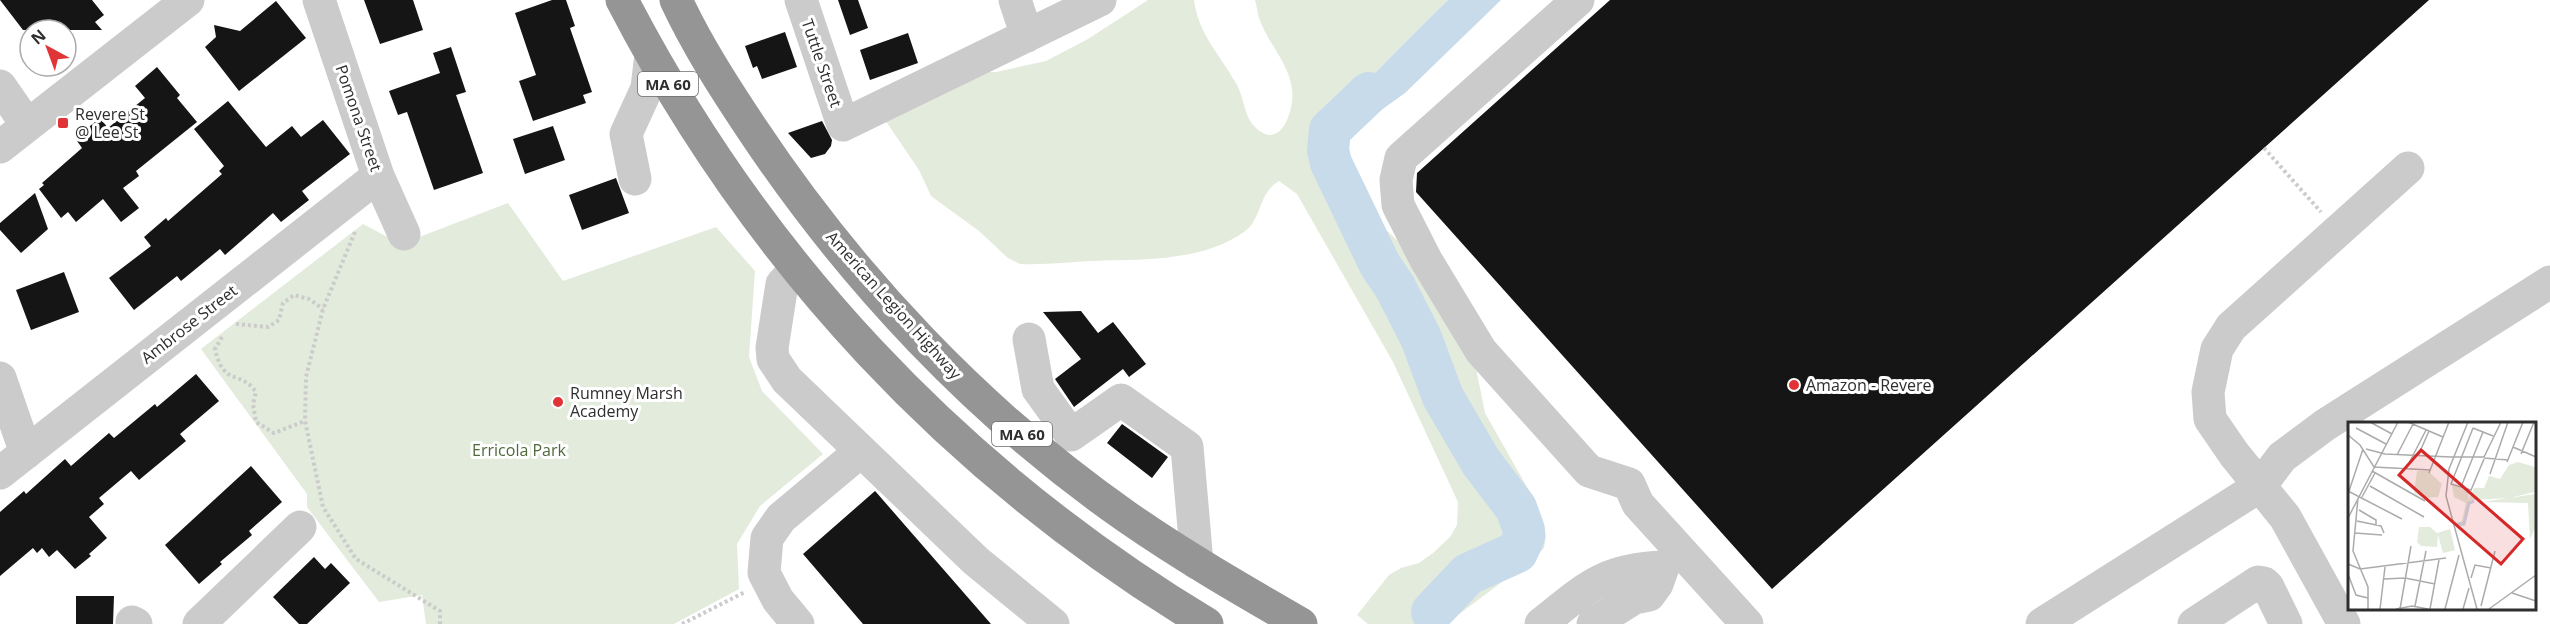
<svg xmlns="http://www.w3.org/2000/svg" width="2550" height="624" font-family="'Open Sans',sans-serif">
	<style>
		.green { fill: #e3ebdc }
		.water { fill: #c8dbeb }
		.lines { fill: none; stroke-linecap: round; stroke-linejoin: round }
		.river { stroke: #c8dbeb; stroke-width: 42 }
		.building { fill: #151515 }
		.path { stroke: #cbcbcb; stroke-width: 4; stroke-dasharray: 3 3; stroke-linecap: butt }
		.minor { stroke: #cbcbcb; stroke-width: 33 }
		.highway { stroke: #959595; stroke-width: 33 }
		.poi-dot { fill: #e13437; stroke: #fff; stroke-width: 2 }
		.labels { text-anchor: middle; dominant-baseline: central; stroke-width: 6; stroke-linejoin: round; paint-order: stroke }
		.shield { fill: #fff; stroke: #6d6d6d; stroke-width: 1.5 }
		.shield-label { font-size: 15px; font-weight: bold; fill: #2e2e2e }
		.street-label { font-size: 16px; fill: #2e2e2e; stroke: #fff }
		.poi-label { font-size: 16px; fill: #2e2e2e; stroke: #fff; text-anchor: start }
		.park-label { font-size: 16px; fill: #4f683c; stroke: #fff }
		.inset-river { fill: none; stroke: #c8dbeb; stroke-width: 3 }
		.inset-road { fill: none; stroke: #ababab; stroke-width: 1.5 }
		.view { fill: #d62828; fill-opacity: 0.15; stroke: #d62828; stroke-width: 3 }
		.inset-edge { fill: none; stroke: #2e2e2e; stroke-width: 3 }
	</style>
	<rect width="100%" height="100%" fill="#fff"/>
	<path class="green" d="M1148,0h46c4,34 27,56 43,85 7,13 7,31 18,42 26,26 40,-18 37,-38 -3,-26 -25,-47 -33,-71 -2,-6 -2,-12 -4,-18h193c-25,24 -49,49 -73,73 -13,13 -25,4 -35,28l-14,8 1,23 20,10 -3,21 16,38 9,13 32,30 75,124 9,45 50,88 9,25 2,10 -2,12 -10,10 -88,66h-78l-11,-9 32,-40 12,-7 18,-5 14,-10 17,-16 7,-12 1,-23 -65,-140 -96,-168 -18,-13c-21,12 -17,39 -35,51 -43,30 -101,27 -151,29 -24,1 -48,4 -73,3l-12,-6 -29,-27 -48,-35 -12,-26 -36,-53 91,-45h22l50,-11 42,-22z
		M508,203l55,78 153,-54 39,44 -6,86 13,34 61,63 -63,52 -23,38 2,45 -65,35h-248l-4,-29 -43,7 -72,-95v-13l-106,-145 162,-125 38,20z"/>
	<path class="water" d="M1448,0h53l-96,93 -39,28 -19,21 -20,-10 -4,-7 3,-16 14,-8c10,-23 22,-15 35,-28 24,-24 48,-49 73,-73z"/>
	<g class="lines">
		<path class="river" d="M1369,93l-39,37 -2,20 3,13 49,102 15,22 26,51 22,59 38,65 35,46 8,22v7l-7,15 -49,22 -36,38"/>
	</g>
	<path class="building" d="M0,0h92l12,15 -9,7 7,8h-79z
		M364,0h49l10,30 -43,14z
		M552,0h14l9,26 -5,2 22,64 -9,3 3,8 -53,18 -14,-40 17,-6 -21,-62z
		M838,0h20l10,28 -18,7z
		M1610,0h819l-657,589 -356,-397 1,-19z
		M276,1l30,37 -67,53 -34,-44 11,-10 -2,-12 26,6z
		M785,32l12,35 -35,12 -5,-13 -4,2 -8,-22z
		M908,33l10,30 -48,17 -10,-30z
		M451,47l15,45 -10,3 27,78 -49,17 -27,-78 -9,3 -9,-24 51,-18 -7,-20z
		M157,67l23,28 -3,3 20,24 -61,49 3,5 -16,12 16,20 -18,14 -18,-23 -27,23 -8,-10 -7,6 -22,-29 5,-4 -2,-2 40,-35 -7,-10 25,-20 8,10 37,-30 -10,-12z
		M228,101l38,46 26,-21 9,11 22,-17 27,34 -48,37 7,9 -28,22 -8,-9 -48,42 -5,-6 -39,32 -4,-5 -43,34 -25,-32 42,-32 -7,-9 22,-19 2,3 54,-47 -3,-3 5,-5 -30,-37z
		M822,121l10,19 -1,6 -6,8 -14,4 -23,-25z
		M553,126l12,34 -40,14 -12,-35z
		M616,178l13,35 -47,17 -13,-35z
		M35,193l13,36 -27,24 -21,-23v-7z
		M64,272l15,40 -48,18 -15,-40z
		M1081,311l17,22 15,-11 33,42 -17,13 -6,-8 -49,38 -19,-28 26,-20 -38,-47z
		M196,374l23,27 -39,33 6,7 -47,39 -8,-9 -32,27 5,6 -15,13 18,21 -18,16 2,2 -16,13 -18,-19 -8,7 -7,-9 -5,5 -4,-5 -33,28v-64l24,-21 2,3 39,-35 6,7 38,-33 5,5 41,-34 2,3z
		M1122,424l46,33 -16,21 -45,-35z
		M251,466l31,36 -33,29 3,4 -32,27 2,2 -23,20 -34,-39z
		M875,491l1,1 115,132h-128l-60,-70z
		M314,557l11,12 6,-6 19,20 -43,41h-8l-26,-27z
		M76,596h38l-1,28h-37z"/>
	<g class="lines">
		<path class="path" d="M2264,148l57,64
			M355,232l-32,77 -17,68 -1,44 18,86 33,52 84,52v13
			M236,324l32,3 11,-7 4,-17 11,-8 15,4 14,10
			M222,337l-7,12c9,39 25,20 41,43l-3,12 3,18 18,11 31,-12
			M682,624l63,-32"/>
		<path class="minor" d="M319,0l59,176 26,58
			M801,0l42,125 257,-125
			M1015,0l12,36
			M1578,0l-177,158 -5,22 2,25 28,55 55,91 108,120 40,13 9,20 109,120
			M0,86l27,39
			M0,147l188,-147
			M635,179l-9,-45 21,-46 4,-34
			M796,269l-14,15 -10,64 1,11 14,21 189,181 77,63
			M1029,339l9,50 33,46 50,-35 66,47 10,116
			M0,378l26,75
			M0,473l378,-297
			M132,622l4,2
			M199,624l101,-97
			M798,624l-20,-24 -14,-27 3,-35 14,-20 80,-67
			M1541,624c44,-35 62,-55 122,-57l-6,17 -8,11 -15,3 -41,26
			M2042,624l218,-138 22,-29 43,-32 225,-143
			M2194,624l64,-42 6,1 4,4 18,37
			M2344,624l-59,-107 -51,-63 -24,-35 -2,-27 9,-43 14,-22 177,-159"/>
		<path class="highway" d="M622,0c135,261 333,472 585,624
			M676,0c21,45 48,87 76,129 99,149 227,285 375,388 56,39 115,73 174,107"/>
	</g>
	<g class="poi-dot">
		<rect x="57" y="117" width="12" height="12" rx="3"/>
		<circle cx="1794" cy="385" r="6"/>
		<circle cx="558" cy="402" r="6"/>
	</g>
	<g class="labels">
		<g class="shield">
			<rect x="638" y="72" width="60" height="24" rx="4.5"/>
			<rect x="992" y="422" width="60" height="24" rx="4.5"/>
		</g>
		<g class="shield-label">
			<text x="668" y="84">MA 60</text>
			<text x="1022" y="434">MA 60</text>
		</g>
		<g class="street-label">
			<text transform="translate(822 63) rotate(71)">Tuttle Street</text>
			<text transform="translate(359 118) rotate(71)">Pomona Street</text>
			<text transform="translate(894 305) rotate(48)">American Legion Highway</text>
			<text transform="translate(189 324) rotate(-38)">Ambrose Street</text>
		</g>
		<g class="poi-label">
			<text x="75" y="114">Revere St<tspan x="75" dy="18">@ Lee St</tspan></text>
			<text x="1806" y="385">Amazon - Revere</text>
			<text x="570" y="393">Rumney Marsh<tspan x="570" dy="18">Academy</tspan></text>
		</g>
		<g class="park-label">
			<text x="519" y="450">Erricola Park</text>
		</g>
	</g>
	<g transform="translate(2348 422)">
		<rect width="188" height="188" fill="#fff"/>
		<path d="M170,40l17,5v25l-26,6 -39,2 -6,26 -9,-1 7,-4 4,-18 -12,-6 -2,-12 17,6 -1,9 6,-12h10l5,-12 11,3 9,-14zM69,49h11l14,13 -4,13 -14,1 -10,-5zM187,72v34l-5,11 -2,-36 -46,-1zM71,105h11l7,6 13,-4 5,21 -12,3 -5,-18 -1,12 -16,-1 -4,-4z" fill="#e3ebdc"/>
		<path class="inset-river" d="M109,102h7l5,-21 5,-2"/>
		<path class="inset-road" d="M22,0l22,12M60,0l35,15M120,0l-19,47 -3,27 31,113M8,6l30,16M125,6l-22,56 20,6 13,-31M125,6l20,8M0,13l12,10 14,22 56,3M165,25l23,10M18,27l19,5 66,3M173,32l13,-32M49,33l16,-31M70,34l11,-25M103,35h33l17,-35M136,36l24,2M159,40l16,-40M58,47l20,-39M24,49l53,30M81,51l20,-51M142,52l18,-52M22,64l54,31M113,65l22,-55M0,69l54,28M1,69l14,-42M14,75l13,-24M10,76l-5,53 15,36v22M11,88l17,10v5M0,96l50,-96M9,99l24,5 3,7M7,111l27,2M0,142l12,5 86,-11M0,152l8,21 12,3M123,156l4,-13 16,3M36,157l21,-1 30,6M164,171l24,8M67,184l11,-55M133,184l14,-55M32,187l5,-42M48,187l16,-3 16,3M52,187l11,-63M82,187l9,-49M97,187l14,-54M115,187l6,-21M141,187l47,-34"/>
		<path class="view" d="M73,28l102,89 -22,25 -102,-89z"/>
		<rect width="188" height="188" class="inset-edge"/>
	</g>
	<g transform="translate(48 48) rotate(319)"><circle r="28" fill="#ffffff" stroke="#ababab" stroke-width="1.5"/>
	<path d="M0-4.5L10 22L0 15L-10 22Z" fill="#e13437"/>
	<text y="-9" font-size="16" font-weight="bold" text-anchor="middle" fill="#2e2e2e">N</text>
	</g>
</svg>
